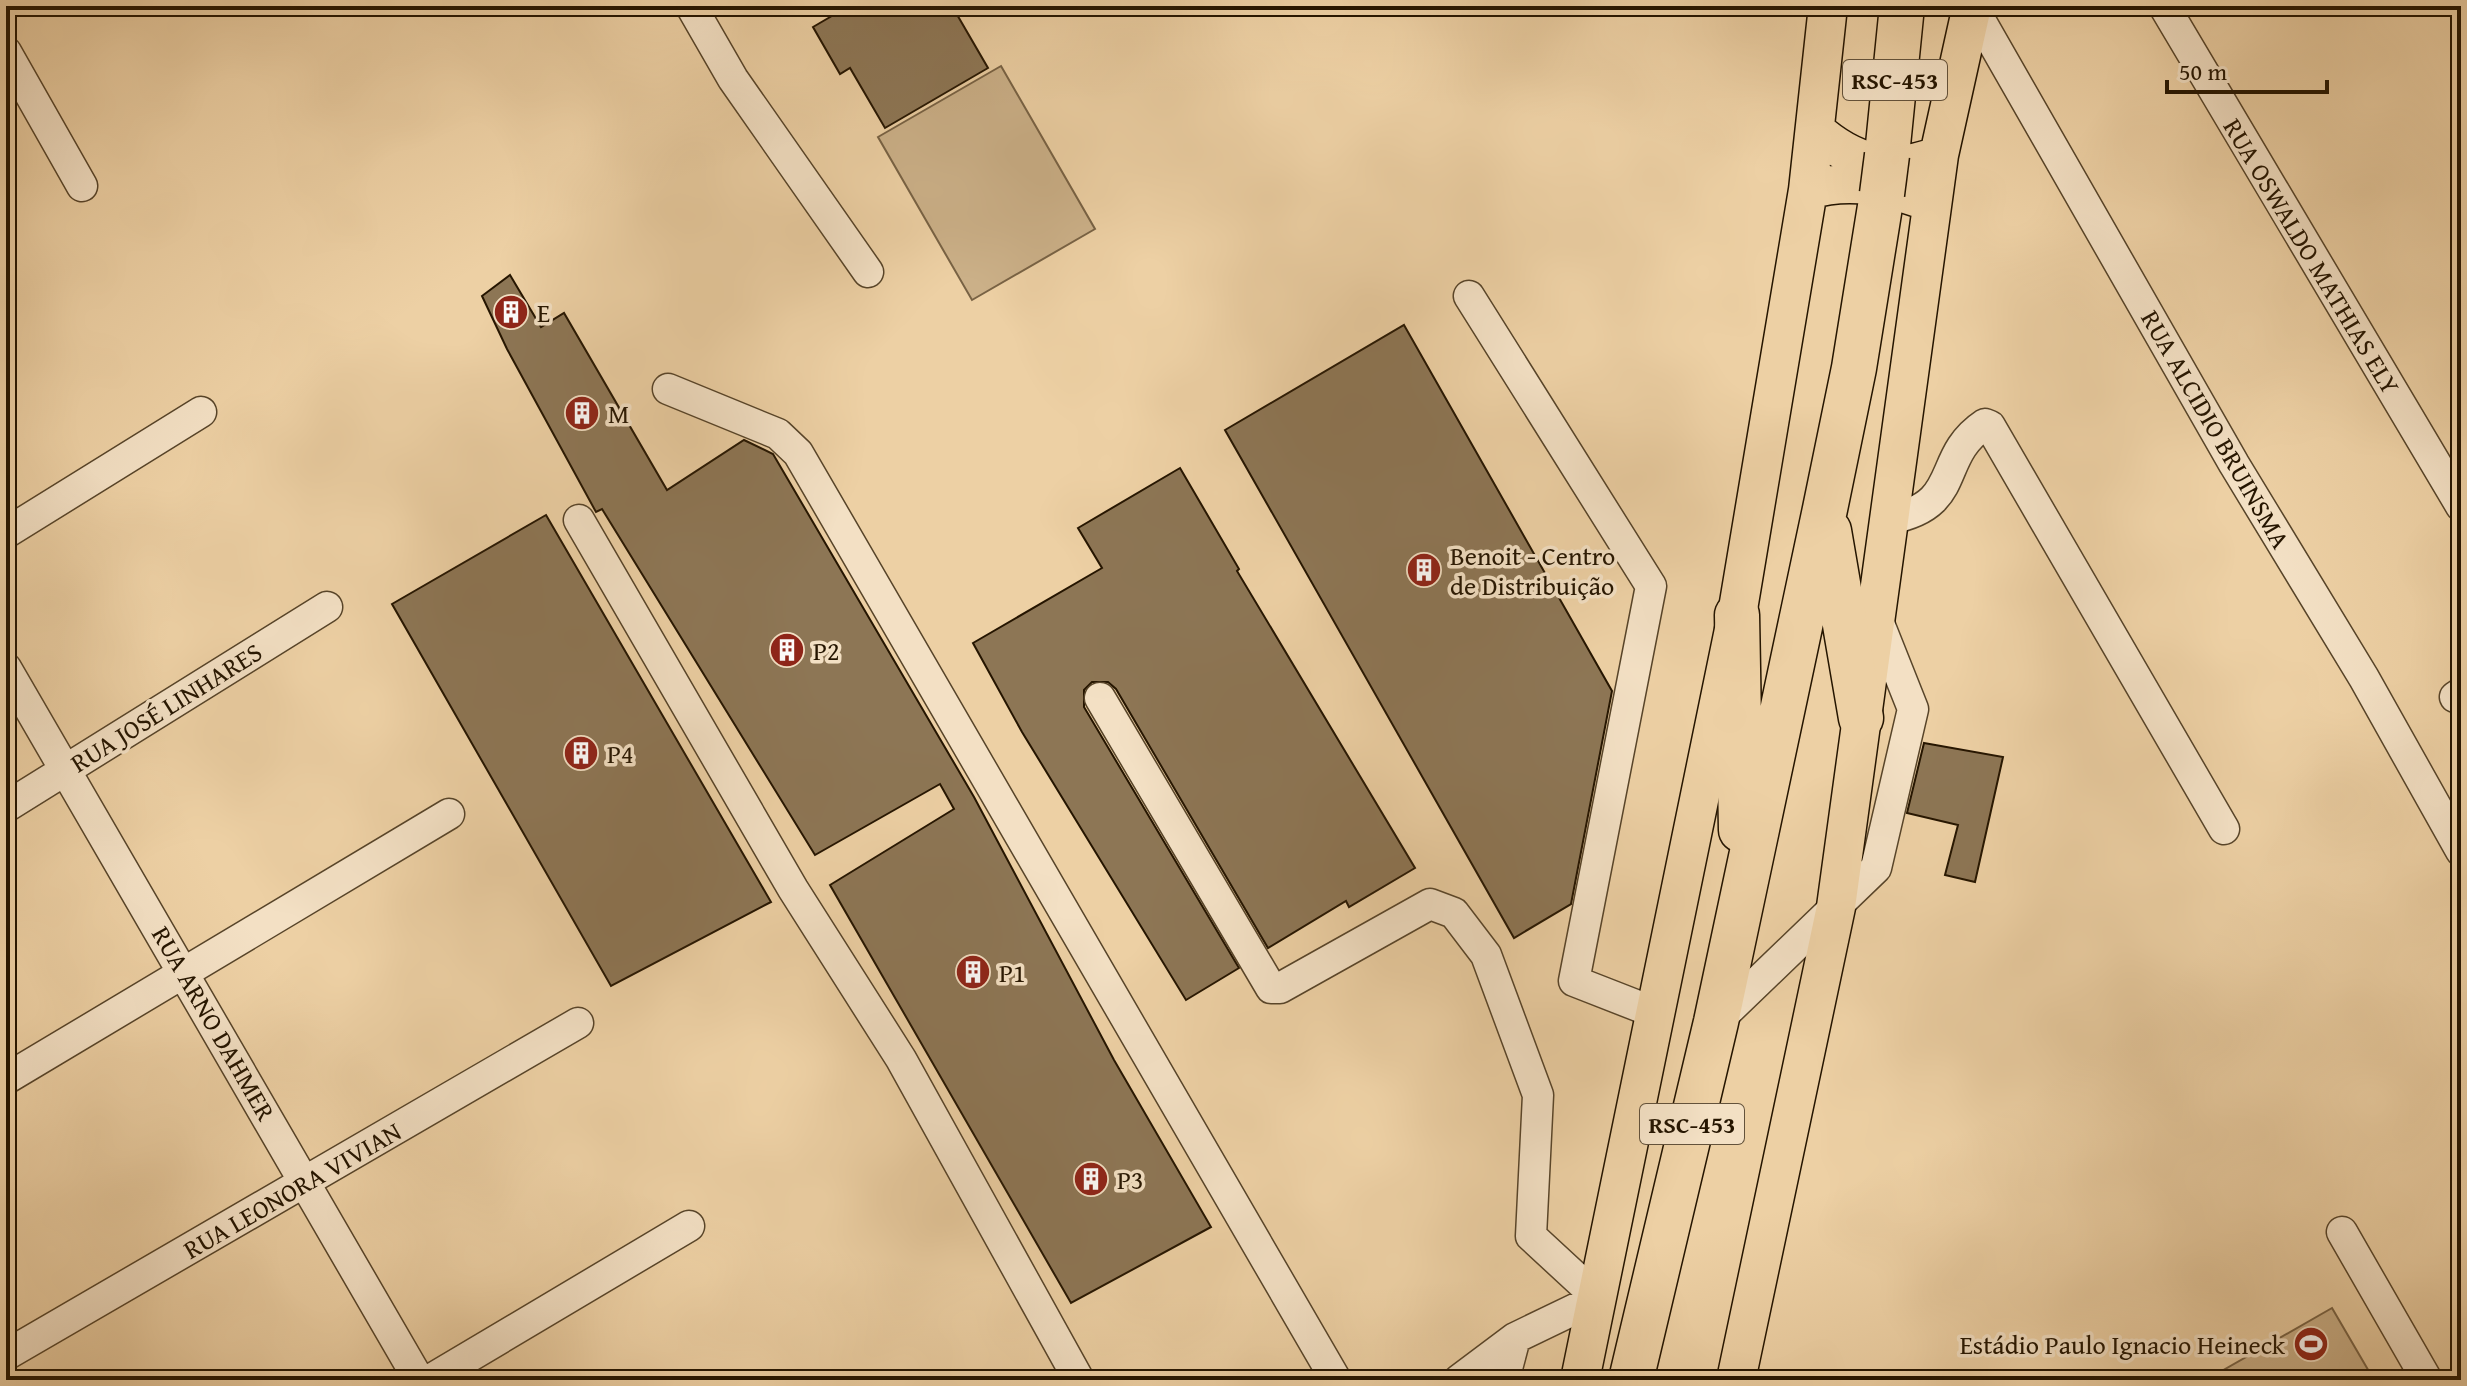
<svg xmlns="http://www.w3.org/2000/svg" width="2467" height="1386" font-family="'Gentium Book Plus',serif">
	<style>
		.green { fill: #cbb088; stroke: #786244; stroke-width: 2 }
		.building { fill: #8d7655; stroke: #251500; stroke-width: 2 }
		.lines { fill: none; stroke-linecap: round; stroke-linejoin: round }
		.minor-casing { stroke: #574429; stroke-width: 33 }
		.major-casing { stroke: #251500; stroke-width: 41 }
		.highway-casing { stroke: #251500; stroke-width: 47 }
		.minor { stroke: #f3e0c4; stroke-width: 30 }
		.major { stroke: #edd0a4; stroke-width: 38 }
		.highway { stroke: #edd0a4; stroke-width: 44 }
		.highway-bridge-casing { stroke: #251500; stroke-width: 47; stroke-linecap: butt }
		.highway-bridge { stroke: #edd0a4; stroke-width: 44 }
		.labels { text-anchor: middle; dominant-baseline: central; stroke-width: 7; stroke-linejoin: round; paint-order: stroke }
		.shield { fill: #f3e0c4; stroke: #63523b; stroke-width: 2 }
		.shield-label { font-size: 24px; font-weight: bold; fill: #251500 }
		.street-label { font-size: 26px; fill: #251500; stroke: #f3e0c4 }
		.poi-label { font-size: 26px; fill: #251500; stroke: #f3e0c4; text-anchor: start }
	</style>
	<rect width="100%" height="100%" fill="#edd0a4"/>
	<filter id="stains"><feTurbulence type="fractalNoise" baseFrequency=".0025" numOctaves="4"/><feColorMatrix values="0 0 0 0 .2 0 0 0 0 .09 0 0 0 0 .02 0 0 0 .5 -.17"/></filter>
	<radialGradient id="worn" r=".72"><stop offset=".6" stop-color="#630" stop-opacity="0"/><stop offset="1" stop-color="#630" stop-opacity=".3"/></radialGradient>
	<path class="green" d="M1001,66l94,163 -123,71 -94,-163z
		M2332,1308l42,72h-168z"/>
	<path class="building" d="M849,6h103l36,62 -103,60 -35,-60 -10,6 -27,-47z
		M510,275l31,52 23,-14 103,177 77,-50 29,14 201,343 140,263 97,167 -140,76 -241,-418 124,-76 -14,-25 -125,71 -213,-346 -6,3 -89,-163 -25,-53z
		M1404,325l208,366 -41,213 -57,34 -289,-508z
		M1180,468l59,101 -2,2 178,297 -66,39 -3,-6 -78,47 -152,-259 -8,-7h-16l-8,8v17l155,261 -53,32 -164,-268 -49,-89 129,-75 -24,-40z
		M546,515l225,387 -160,84 -219,-382z
		M1924,743l79,14 -28,125 -30,-7 13,-50 -51,-12z"/>
	<g class="lines">
		<g class="minor-casing">
			<path id="minor" d="M691,6l42,73 135,193
				M1972,6l262,458 130,214 97,173
				M2164,6l297,500
				M6,52l76,134
				M1469,296l182,290 -77,395 82,32
				M668,389l110,45 20,19 538,927
				M1889,519c76,-14 45,-61 96,-95l5,2 234,403
				M579,520l214,369 108,170 178,321
				M6,533l195,-121
				M6,668l413,712
				M2455,697l6,-4
				M1100,698l171,290h9l150,-84 24,9 32,42 52,140 -7,141 67,62 -83,40 -56,42
				M6,807l321,-200
				M1716,1022l160,-154 37,-159 -37,-93
				M6,1079l443,-265
				M2342,1232l85,148
				M6,1355l572,-332
				M430,1380l259,-154
				M1504,1380l11,-42"/>
		</g>
		<g class="major-casing">
			<path id="major" d="M1815,130c37,33 77,45 124,25
				M1808,190c45,-13 82,-3 124,13
				M1580,1380l157,-765 71,-425 20,-184
				M1736,1380l100,-473 103,-752 33,-149"/>
		</g>
		<g class="highway-casing">
			<path id="highway" d="M1887,155l15,-149
				M1829,531l32,187
				M1737,615l4,215
				M1631,1380l85,-358 109,-513 29,-141 28,-174"/>
		</g>
		<use href="#minor" class="minor"/>
		<use href="#major" class="major"/>
		<use href="#highway" class="highway"/>
		<g class="highway-bridge-casing">
			<path id="highway-bridge" d="M1882,194l5,-39"/>
		</g>
		<use href="#highway-bridge" class="highway-bridge"/>
	</g>
	<defs>
		<g id="building-disc" transform="scale(1.8)"><circle r="9.5" fill="#8f2418" stroke="#f3e0c4"/><path d="M-4-6H4V6H1V3H-1V6H-4ZM-2.5-4.3h1.7v1.8h-1.7ZM.8-4.3h1.7v1.8H.8ZM-2.5-1h1.7V.8h-1.7ZM.8-1h1.7V.8H.8Z" fill="#fff"/></g>
		<g id="stadium-disc" transform="scale(1.8)"><circle r="9.5" fill="#8f2418" stroke="#f3e0c4"/><path d="M0-5a6.5 5 0 1 0 0 10a6.5 5 0 1 0 0-10ZM-3.5-1.8h7v3.6h-7Z" fill="#fff"/></g>
	</defs>
	<g fill-rule="evenodd">
		<use href="#building-disc" x="511" y="312"/>
		<use href="#building-disc" x="582" y="413"/>
		<use href="#building-disc" x="1424" y="570"/>
		<use href="#building-disc" x="787" y="650"/>
		<use href="#building-disc" x="581" y="753"/>
		<use href="#building-disc" x="973" y="972"/>
		<use href="#building-disc" x="1091" y="1179"/>
		<use href="#stadium-disc" x="2311" y="1344"/>
	</g>
	<g class="labels">
		<g class="shield">
			<rect x="1843" y="60" width="104" height="40" rx="6"/>
			<rect x="1640" y="1104" width="104" height="40" rx="6"/>
		</g>
		<g class="shield-label">
			<text x="1895" y="80">RSC-453</text>
			<text x="1692" y="1124">RSC-453</text>
		</g>
		<g class="street-label">
			<text transform="translate(2312 256) rotate(59)">RUA OSWALDO MATHIAS ELY</text>
			<text transform="translate(2216 429) rotate(60)">RUA ALCIDIO BRUINSMA</text>
			<text transform="translate(166 707) rotate(-32)">RUA JOSÉ LINHARES</text>
			<text transform="translate(214 1023) rotate(60)">RUA ARNO DAHMER</text>
			<text transform="translate(292 1190) rotate(-30)">RUA LEONORA VIVIAN</text>
		</g>
		<g class="poi-label">
			<text x="537" y="312">E</text>
			<text x="608" y="413">M</text>
			<text x="1450" y="555">Benoit - Centro<tspan x="1450" dy="30">de Distribuição</tspan></text>
			<text x="813" y="650">P2</text>
			<text x="607" y="753">P4</text>
			<text x="999" y="972">P1</text>
			<text x="1117" y="1179">P3</text>
			<text x="2285" y="1344" text-anchor="end">Estádio Paulo Ignacio Heineck</text>
		</g>
	</g>
	<rect width="2467" height="1386" fill="none" stroke="#edd0a4" stroke-width="32"/>
	<rect x="8" y="8" width="2451" height="1370" fill="none" stroke="#251500" stroke-width="4"/>
	<rect x="16" y="16" width="2435" height="1354" fill="none" stroke="#251500" stroke-width="2"/>
	<path d="M2167 80v12h160v-12" fill="none" stroke="#251500" stroke-width="4"/>
	<text x="2179" y="80" font-size="24" fill="#251500" stroke="#f3e0c4" stroke-width="6" paint-order="stroke">50 m</text>
	<rect width="100%" height="100%" filter="url(#stains)"/>
	<rect width="100%" height="100%" fill="url(#worn)"/>
</svg>
